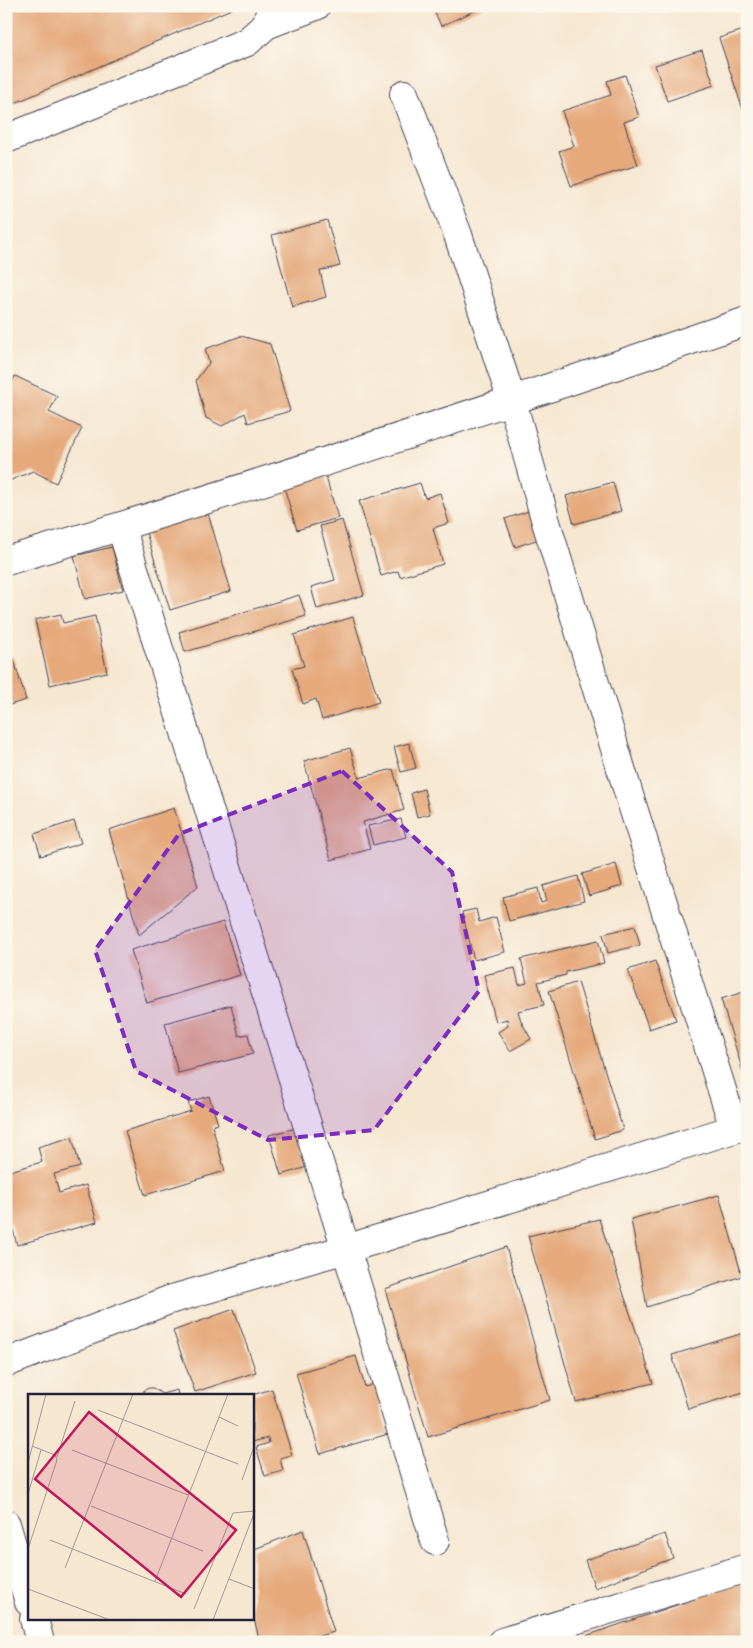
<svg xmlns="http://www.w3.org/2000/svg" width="753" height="1648" font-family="Kalam,sans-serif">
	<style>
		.building { fill: #e5a97c }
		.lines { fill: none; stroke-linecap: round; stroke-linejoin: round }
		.minor-casing { stroke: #424052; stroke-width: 30 }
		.minor { stroke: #fff; stroke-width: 28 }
		.marked { fill: #7b2cbf; fill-opacity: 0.2; stroke: #7b2cbf; stroke-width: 4; stroke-dasharray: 10 6; stroke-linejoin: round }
		.inset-road { fill: none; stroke: #a19895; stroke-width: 1 }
		.view { fill: #c2185b; fill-opacity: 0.15; stroke: #c2185b; stroke-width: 2.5 }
		.inset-edge { fill: none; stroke: #22223b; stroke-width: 2.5 }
	</style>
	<rect width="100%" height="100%" fill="#fbf7ec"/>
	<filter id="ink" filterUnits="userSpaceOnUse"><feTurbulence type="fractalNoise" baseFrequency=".02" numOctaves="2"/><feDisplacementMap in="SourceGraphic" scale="10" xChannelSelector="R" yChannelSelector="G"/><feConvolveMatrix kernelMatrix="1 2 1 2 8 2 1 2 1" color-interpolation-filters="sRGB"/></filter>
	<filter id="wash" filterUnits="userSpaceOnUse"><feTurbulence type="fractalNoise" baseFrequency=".0096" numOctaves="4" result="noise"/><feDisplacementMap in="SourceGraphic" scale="20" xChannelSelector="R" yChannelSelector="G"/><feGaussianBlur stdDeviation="1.12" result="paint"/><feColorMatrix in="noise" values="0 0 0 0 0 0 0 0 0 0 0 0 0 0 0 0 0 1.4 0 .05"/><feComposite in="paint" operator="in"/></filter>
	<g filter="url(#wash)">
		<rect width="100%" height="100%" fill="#f6e7d1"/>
		<g id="blocks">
			<path class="building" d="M6,6h232l-232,101z
				M432,6h53l-44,20z
				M747,29v90h-1l-27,-81z
				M702,50l12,35 -47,16 -12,-36z
				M625,75l14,42 -15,5 14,43 -67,21 -12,-35 15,-5 -12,-35 49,-16 -4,-14z
				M327,220l13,46 -20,5 6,26 -34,10 -20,-72z
				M241,336l29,8 20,67 -42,12 -3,-10 -23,13 -16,-8 -10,-38 13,-17 -4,-14z
				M15,376l42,20 -8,16 33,16 -26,55 -23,-12 -27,11v-88z
				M325,474l13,44 -41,12 -13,-43z
				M613,482l8,29 -47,13 -8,-28z
				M420,483l5,15 15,-5 9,30 -16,5 10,36 -43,13 -2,-6 -17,5 -22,-75z
				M207,510l24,81 -61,19 -25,-81z
				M529,511l10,28 -24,8 -10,-28z
				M342,520l22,75 -47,14 -6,-22 24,-7 -15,-54z
				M112,547l11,43 -38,9 -11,-43z
				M299,595l7,21 -121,36 -6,-20z
				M61,614l2,9 32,-7 12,56 -57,13 -15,-65z
				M353,617l26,85 -57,18 -6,-21 -13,5 -11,-35 12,-3 -10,-31z
				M13,657l13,43 -20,6v-47z
				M409,743l7,25 -15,4 -7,-25z
				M350,748l9,30 34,-9 11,41 -41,12 7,27 -39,11 -27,-99z
				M424,789l6,25 -13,3 -6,-24z
				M174,808l24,78 -59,49 -30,-105z
				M401,819l5,18 -33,8 -5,-19z
				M74,821l7,22 -40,13 -7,-22z
				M616,864l6,22 -33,10 -7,-22z
				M578,876l6,25 -75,20 -6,-24 35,-9 3,15 6,-2 -4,-15z
				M476,909l3,13 17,-5 9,35 -31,8 -12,-48z
				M223,922l17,53 -93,28 -16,-53z
				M635,926l5,19 -32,8 -5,-19z
				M598,940l6,23 -38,9v3l-28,7 6,23 -26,6 3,10 10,18 -21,12 -12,-19 10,-6 -1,-7 -11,3 -12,-47 31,-7 4,17 8,-2 -6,-24z
				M655,961l21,59 -27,9 -21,-59z
				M578,982l45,148 -28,9 -46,-148z
				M747,991v90l-1,1 -25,-83z
				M231,1005l8,31 9,-2 5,20 -75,19 -13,-50z
				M209,1096l9,28 -6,2 13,45 -80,24 -20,-64 66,-20 -3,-9z
				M296,1128l11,39 -26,8 -12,-40z
				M72,1137l8,30 -26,7 5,19 27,-8 11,37 -80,23 -6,-23 -5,1v-51l36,-10 -4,-15z
				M719,1195l23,81 -95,31 -16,-88z
				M599,1219l54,164 -77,19 -48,-166z
				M506,1247l44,153 -122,37 -43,-148z
				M234,1309l22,63 -61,20 -22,-61z
				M747,1332v59l-59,18 -16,-54z
				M356,1356l9,31 15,-5 6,21 -7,2 9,29 -68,20 -24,-81z
				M149,1388h4l9,6 15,-4 1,6h-37l3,-6z
				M272,1389l20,66 -12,3 3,13 -18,5 -9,-29 13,-4 -1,-5 -16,4v-47z
				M303,1530l31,102 -38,10h-36l-8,-31v-61z
				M665,1534l8,24 -78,30 -10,-28z
				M747,1581v61h-176v-1z"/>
		</g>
	</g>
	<g filter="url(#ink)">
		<use href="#blocks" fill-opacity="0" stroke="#424052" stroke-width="1"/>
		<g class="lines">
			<g class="minor-casing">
				<path id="minor" d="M266,25l50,-19
					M404,94l54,141 54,166 34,121 84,276 104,330
					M6,139l241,-97 19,-17 6,-19
					M121,527l225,722 89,292
					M6,561c249,-74 495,-156 741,-240
					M6,1363l163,-63 177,-51 401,-124
					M6,1524l23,78
					M34,1619l6,23
					M502,1642l245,-74"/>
			</g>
			<use href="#minor" class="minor"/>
		</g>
	</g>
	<path class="marked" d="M342,771l110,101 27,119 -105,139 -106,10 -132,-69 -41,-121 84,-116z"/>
	<g transform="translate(28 1394)">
		<rect width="226" height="226" fill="#f6e7d1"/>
		<path class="inset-road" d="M70,16l140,54M191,23l19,9M44,56l116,45M29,63l18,-56M0,69l18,-69M214,86l13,-36M0,100l13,-44M63,112l112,45M22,146l136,54M0,155l29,-89 -2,-5 -23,-9M37,174l68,-174M201,185l26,10M127,187l73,-187M0,195l82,31M166,215l39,-96 21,-2M185,226l42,-109"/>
		<path class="view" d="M61,18l147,118 -55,67 -146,-118z"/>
		<rect width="226" height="226" class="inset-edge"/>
	</g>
	<rect width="753" height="1648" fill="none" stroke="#fbf7ec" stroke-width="25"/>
</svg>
